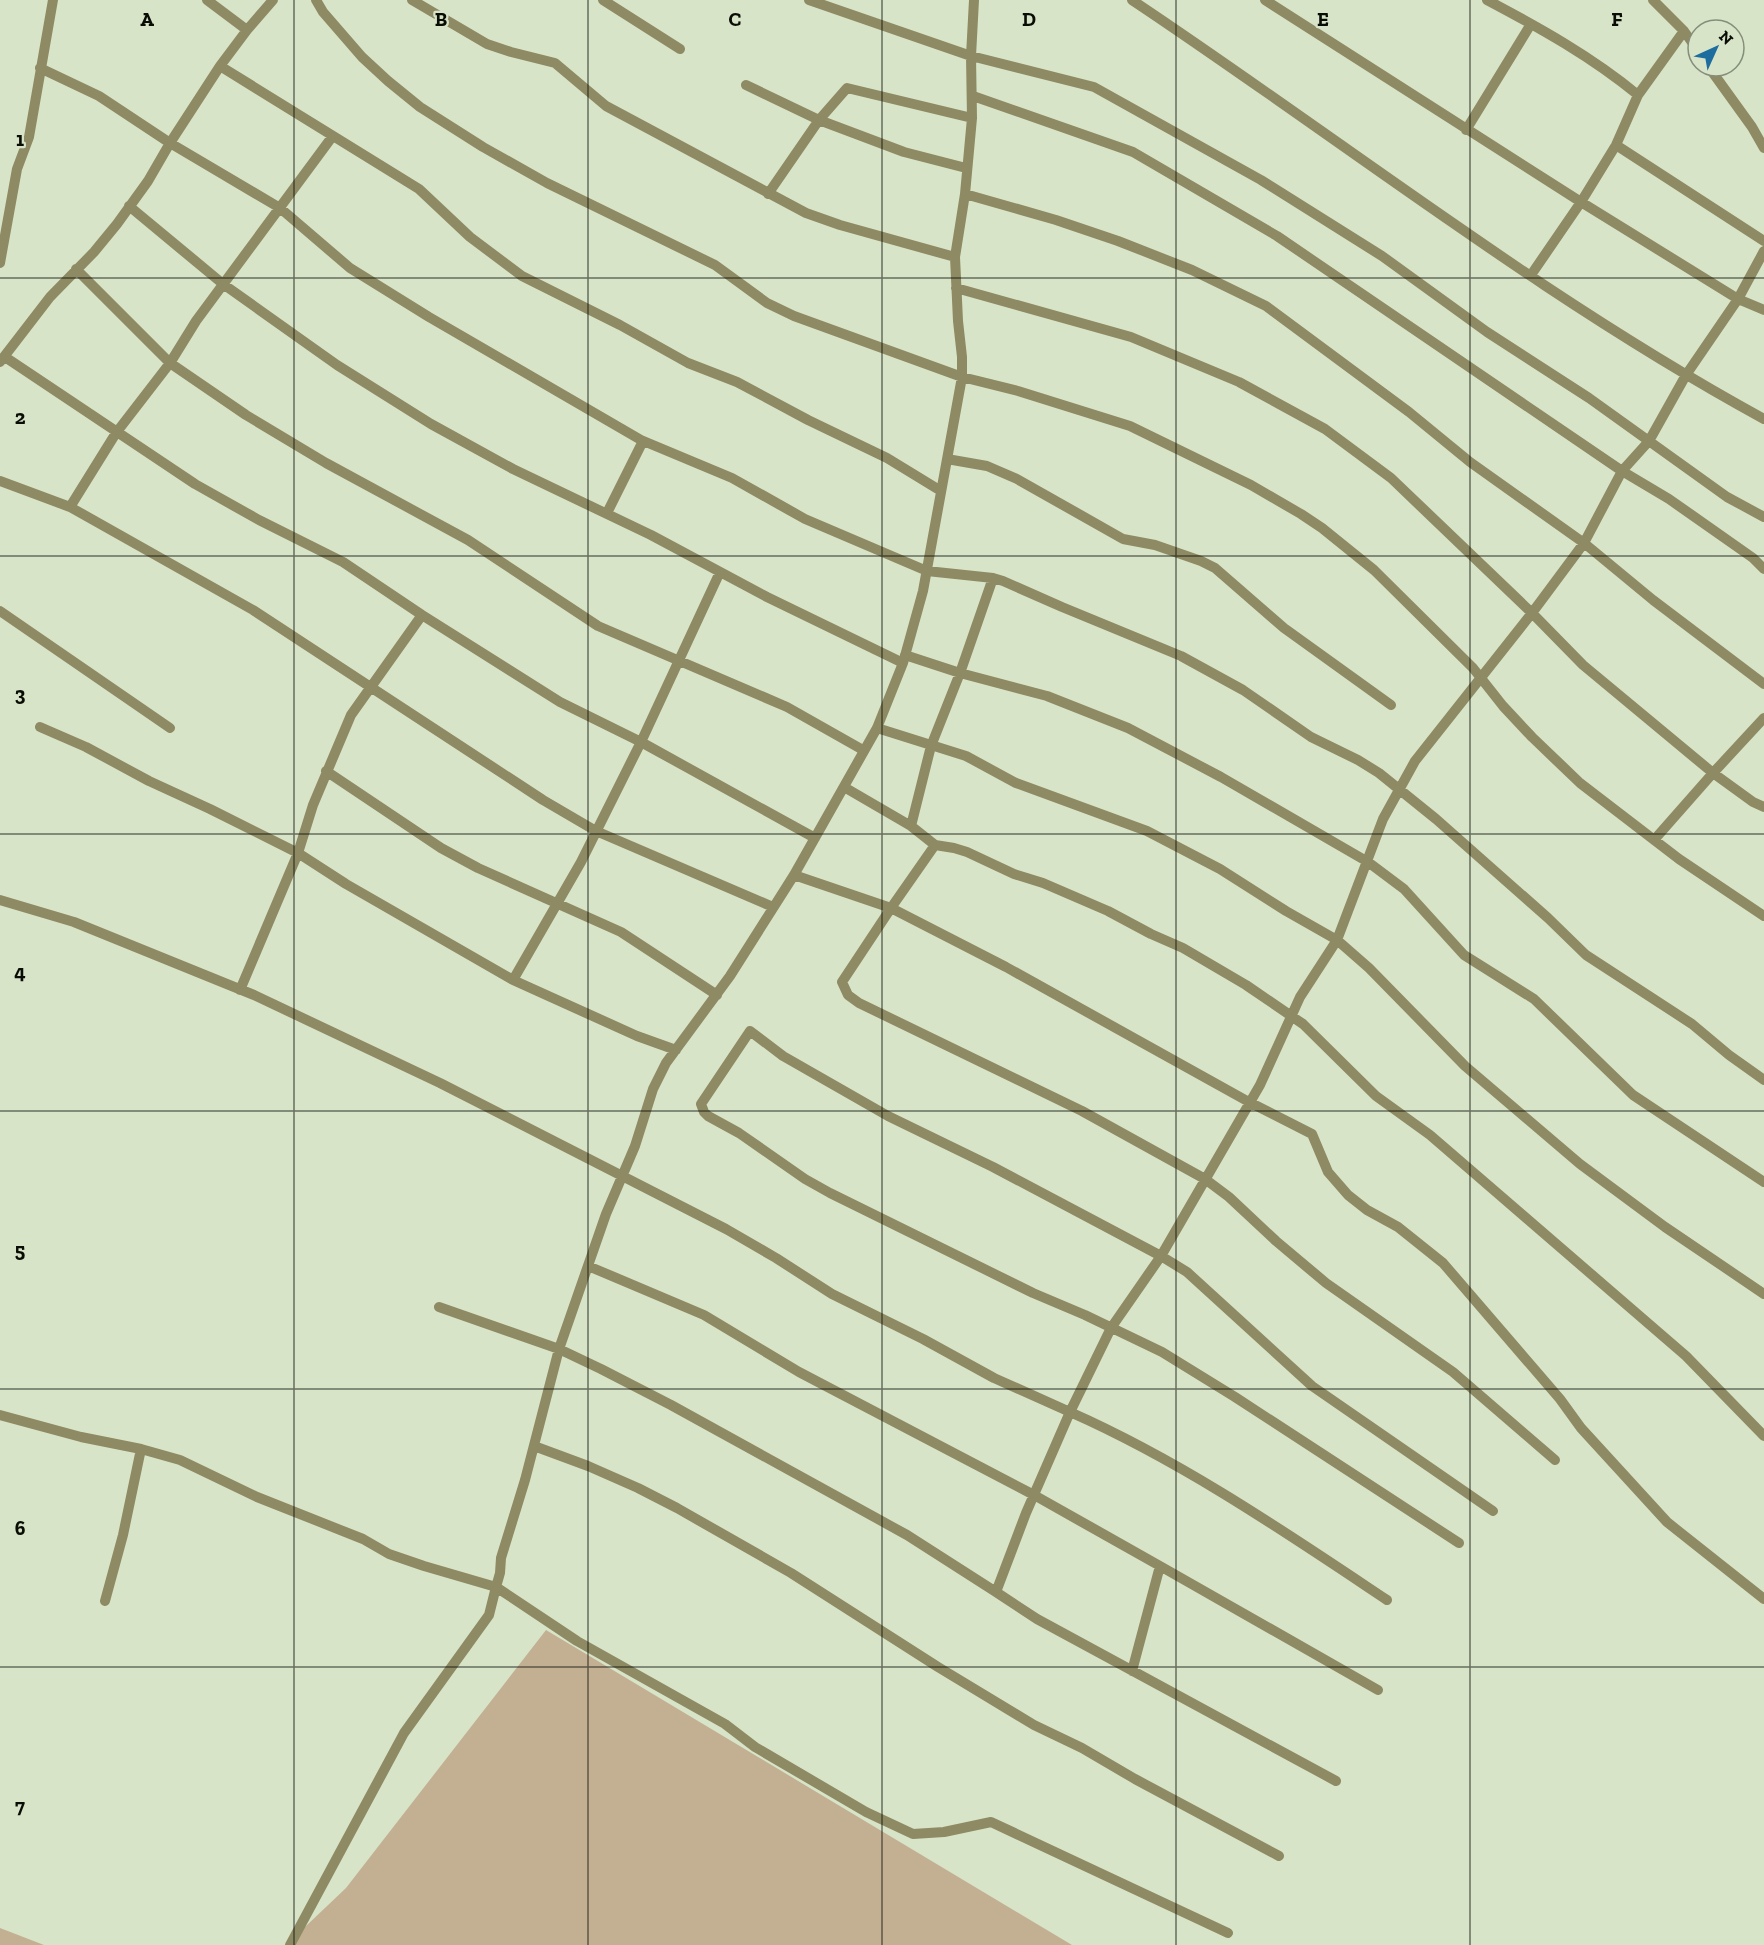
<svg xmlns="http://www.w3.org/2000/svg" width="1764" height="1945" font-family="'Zilla Slab',serif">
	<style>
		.green { fill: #c3b093 }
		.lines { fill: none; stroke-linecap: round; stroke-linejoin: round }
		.minor { stroke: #8e8a64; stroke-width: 10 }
		.grid { fill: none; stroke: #090d05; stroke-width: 1.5; stroke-opacity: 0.55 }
		.grid-label { font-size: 20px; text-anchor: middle; font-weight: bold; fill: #090d05; stroke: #d8e4c8; stroke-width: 4.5; stroke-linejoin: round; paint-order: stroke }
	</style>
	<rect width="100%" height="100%" fill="#d8e4c8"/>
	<path class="green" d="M546,1630l526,315h-786l60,-57z
		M0,1928l44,17h-44z"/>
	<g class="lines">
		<path class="minor" d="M207,0l40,30
			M316,0l7,12 39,45 26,24 32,26 63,40 64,36 168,82 52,38 27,13 168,61 56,14 112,35 121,59 50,29 21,14 52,42 99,98 30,38 29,31 48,46 99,76 85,57
			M412,0l75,44 24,8 44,11 51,43 200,107 34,12 115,32
			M603,0l77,49
			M809,0l162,56 123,31 167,93 121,76 105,76 102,66 138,99 37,20
			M1132,0c210,140 410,298 632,419
			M1265,0l316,202 157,97 26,11
			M1487,0c53,28 105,57 151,95l46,-64
			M1653,0l31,31 14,20
			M220,66l199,123 51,48 52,39 98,49 68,38 49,19 71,38 79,38 54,33
			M1708,66l44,61 12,21
			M40,68l59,28 71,47 110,65 70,60 79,49 212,123 91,38 73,41 122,52 66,7 10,3 59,26 119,49 62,34 68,47 47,23 21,13 57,46 112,99 38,37 106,69 37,31 35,25
			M746,85l73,35 85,32 62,16
			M1466,130l65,-106
			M332,137l-136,184 -26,42 -54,70 -46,74 183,103 290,190 53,31 177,76
			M1616,145l148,96
			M768,194l51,-74 28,-32 125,30
			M965,194l91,26 62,21 74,29 74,36 143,106 61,50 114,81 38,-72 -345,-235 -144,-84 -160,-56
			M129,206l94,78 114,81 94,59 82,45 138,66 116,62 136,66
			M1764,251l-26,48 -52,76 -37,66 -27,30 47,28 84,59 11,11
			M0,263l17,-94 12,-32 24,-137
			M76,269l94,94 76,52 80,48 142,77 130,86 189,81 76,43
			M1531,275l50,-73 35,-57 22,-50
			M956,288l175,49 108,45 86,47 66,49 141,135 52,-70 69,57 111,84
			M5,357l190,127 64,36 84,42 79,53 138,87 81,40 79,-170
			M0,362l50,-65 44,-45 23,-28 31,-43 22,-38 50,-77 27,-36 26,-30
			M947,459l40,7 30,13 106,60 32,6 46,16 14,7 69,60 107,77
			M0,481l70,26
			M607,513l36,-72
			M993,578l-33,95 -29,73 -20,80 24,19 19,3 13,4 47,22 29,9 65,28 43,23 32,14 63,37 57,39 73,72 54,39 256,221 78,80
			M0,611l170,117
			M905,655l55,18 87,23 81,32 93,49 147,85 36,27 60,66 70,44 99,96 131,87
			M40,727l46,20 63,34 61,28 88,44 48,31 167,96
			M877,728l89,28 50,27 131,48 73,38 66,42 51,29 32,28 96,98 115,98 85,63 99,67
			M326,771l115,77 37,20 143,64 96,63
			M844,787l67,39
			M1654,840l59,-67 40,29 11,5
			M935,845l-44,63 -49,74 6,13 11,8 223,108 123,68 24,18 47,44 50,42 127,89 102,88
			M794,875l97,33 115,59 243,135 63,32 16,38 20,23 19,15 31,17 45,36 117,136 21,29 86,94 97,77
			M0,900l74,22 180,73 186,88 286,146 50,29 56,36 91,45 71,39 76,34 -44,101 -30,79 -89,-57 -236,-130 -70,-36 -42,-20 -120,-42
			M240,990l58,-137 15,-48 38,-90 71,-100
			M676,1050l-39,-14 -124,-56 68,-118 60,-120 174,96
			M588,1266l116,49 95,57 235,123 126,71 -28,105
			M0,1415l81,22 60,12 39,11 77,37 106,42 26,15 35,12 72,21 4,-14 1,-15 24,-78 34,-131 47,-135 29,-68 18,-57 13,-26 64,-87 64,-101 83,-147 26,-65 20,-72 39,-214v-20l-4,-36 -3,-64 10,-63 7,-76 -1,-62 3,-56
			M534,1446l54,20 50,22 39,20 114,65 147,94 96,58 48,23 53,31 144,77
			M1493,1511l-181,-125 -125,-114 -26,-16 99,-171 40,-88 37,-57 46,-121 32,-58 117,-148 51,52 130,108 51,-55
			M1160,1566l218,124
			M996,1592l41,27 299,162
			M1387,1600c-102,-68 -204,-138 -317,-188l41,-84 50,-72 -168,-89 -105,-51 -105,-60 -33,-25 -49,73 3,8 4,4 31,17 66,46 25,14 203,100 52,22 77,37 73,45 224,146
			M105,1601l18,-66 18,-86
			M290,1945l114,-212 85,-118 7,-28 81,54 148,83 30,23 111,65 47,22 31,-2 47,-10 237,111"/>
	</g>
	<path class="grid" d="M294,0v1945M588,0v1945M882,0v1945M1176,0v1945M1470,0v1945M0,278h1764M0,556h1764M0,834h1764M0,1111h1764M0,1389h1764M0,1667h1764"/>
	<g class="grid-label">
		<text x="147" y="26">A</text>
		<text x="441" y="26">B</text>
		<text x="735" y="26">C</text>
		<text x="1029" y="26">D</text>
		<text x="1323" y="26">E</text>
		<text x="1617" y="26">F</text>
		<text x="20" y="146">1</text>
		<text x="20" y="424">2</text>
		<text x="20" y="701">3</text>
		<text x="20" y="979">4</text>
		<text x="20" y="1257">5</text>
		<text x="20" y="1535">6</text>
		<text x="20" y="1813">7</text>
	</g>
	<g transform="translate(1716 48) rotate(45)"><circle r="28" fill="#d8e4c8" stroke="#858e7a" stroke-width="1.5"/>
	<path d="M0-4.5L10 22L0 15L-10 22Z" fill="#1e6d9f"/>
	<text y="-9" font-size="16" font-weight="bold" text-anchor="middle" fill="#090d05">N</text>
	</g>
</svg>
